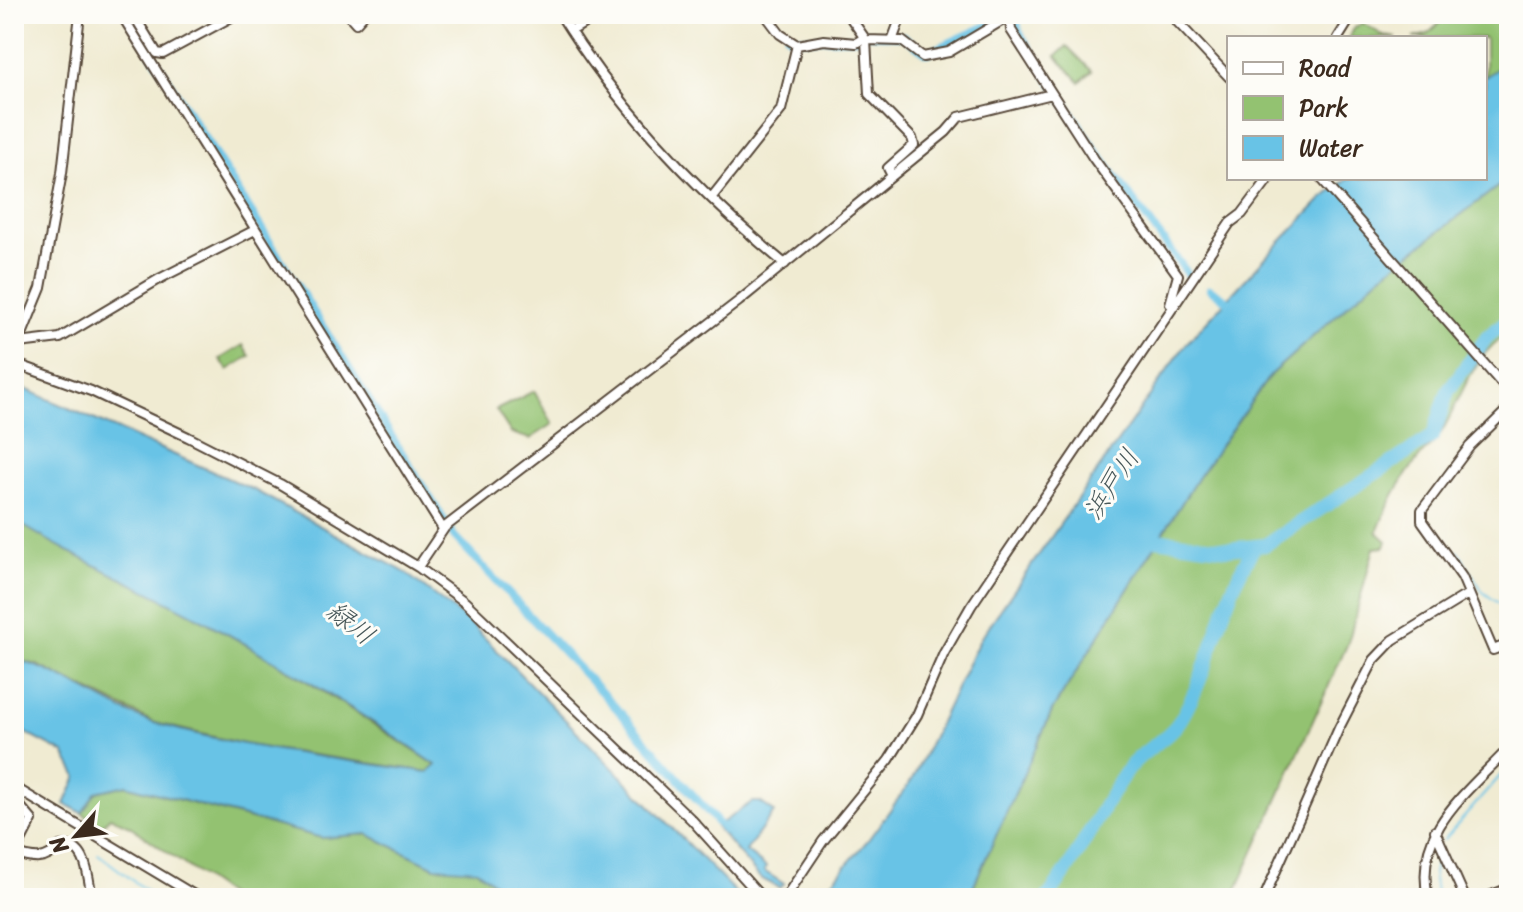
<svg xmlns="http://www.w3.org/2000/svg" width="1523" height="912" font-family="Sriracha,'Klee One',sans-serif">
	<style>
		.green { fill: #93c271; stroke: #677648; stroke-width: 2 }
		.water { fill: #68c3e6; stroke: #527682; stroke-width: 2 }
		.lines { fill: none; stroke-linecap: round; stroke-linejoin: round }
		.stream { stroke: #68c3e6; stroke-width: 2 }
		.canal { stroke: #68c3e6; stroke-width: 8 }
		.river { stroke: #68c3e6; stroke-width: 14 }
		.minor-casing { stroke: #564739; stroke-width: 12 }
		.minor { stroke: #fff; stroke-width: 8 }
		.labels { text-anchor: middle; dominant-baseline: central; stroke-width: 6; stroke-linejoin: round; paint-order: stroke }
		.water-label { font-size: 26px; font-style: italic; fill: #48585a; stroke: #fdfcf7 }
	</style>
	<rect width="100%" height="100%" fill="#fdfcf7"/>
	<filter id="ink" filterUnits="userSpaceOnUse"><feTurbulence type="fractalNoise" baseFrequency=".0125" numOctaves="2"/><feDisplacementMap in="SourceGraphic" scale="16" xChannelSelector="R" yChannelSelector="G"/><feConvolveMatrix kernelMatrix="1 2 1 2 8 2 1 2 1" color-interpolation-filters="sRGB"/></filter>
	<filter id="wash" filterUnits="userSpaceOnUse"><feTurbulence type="fractalNoise" baseFrequency=".006" numOctaves="4" result="noise"/><feDisplacementMap in="SourceGraphic" scale="32" xChannelSelector="R" yChannelSelector="G"/><feGaussianBlur stdDeviation="1.8" result="paint"/><feColorMatrix in="noise" values="0 0 0 0 0 0 0 0 0 0 0 0 0 0 0 0 0 1.4 0 .05"/><feComposite in="paint" operator="in"/></filter>
	<g filter="url(#wash)">
		<rect width="100%" height="100%" fill="#f0ebd2"/>
		<path class="green" d="M1449,14h60v47l-24,16v-39h-72l15,-4z
			M1363,23l21,13 13,2h-48l5,-10z
			M1067,46l25,25 -12,11 -24,-26z
			M1509,178v155c-40,23 -48,71 -72,106 -5,6 -12,11 -17,18 -18,20 -33,50 -43,75l10,9 -2,6 -11,1 -26,95 -115,255h-265l85,-189 145,-232 73,-103 108,-97z
			M243,345l7,11 -22,14 -8,-11z
			M534,391l19,33 -23,15 -19,-6 -15,-23z
			M14,520c62,39 130,67 194,103 79,43 153,93 228,142l-7,7 -177,-26 -97,-23 -118,-58 -23,-6z
			M125,785l197,53 45,-4 68,33 42,2 36,29h-281l-102,-72 -20,-9 -9,9 -19,-13 14,-21z"/>
		<path class="water" d="M1509,61v117l-130,99 -108,97 -73,103 -145,232 -85,189h-155l4,-5 4,2 47,-55 44,-60 68,-141 206,-295 81,-88 54,-56 27,-22h137v-101z
			M14,384l240,106 149,81 67,52 271,275h-228l-36,-28 -42,-3 -68,-33 -45,4 -196,-53 -30,7 -14,21 -17,-9 12,-27 -13,-24 -50,-26v-68c52,13 94,50 144,65 89,25 180,35 271,48l7,-7c-73,-51 -150,-99 -228,-142 -64,-36 -132,-64 -194,-103z
			M752,802h8l14,10 -28,39 20,16 -2,4 20,13 -4,4 -20,-10 -44,-51z"/>
		<g class="lines">
			<path class="stream" d="M1458,551l25,41 18,13 8,25
				M14,819l13,4
				M1444,840l65,-74
				M98,854l58,44
				M1437,898l-4,-25 6,-24"/>
			<path class="canal" d="M127,14l327,522 165,175 105,119
				M1016,14l3,18 76,117 93,125
				M867,34l36,2 24,17 82,-37
				M788,36c8,5 53,2 69,2
				M1210,289l23,15"/>
			<path class="river" d="M1142,537l86,12 37,-4 168,-109 15,-45 39,-54 22,-18
				M1047,898c32,-40 51,-87 81,-129 14,-19 41,-30 53,-50 32,-55 39,-120 74,-173"/>
		</g>
	</g>
	<g filter="url(#ink)">
		<g class="lines">
			<g class="minor-casing">
				<path id="minor" d="M121,14l322,515
					M133,14l24,39 6,1 74,-40
					M348,14l8,9 8,-9
					M560,14c59,95 139,179 225,250
					M765,14l15,20 17,11
					M848,14l18,26 36,1 21,16 26,-5 54,-32 27,-6
					M1170,14l59,63
					M1010,20l1,10 83,129 84,116 -8,29 2,2
					M571,31l28,-17
					M893,38l9,-24
					M1338,38l15,-24
					M866,40l3,54 43,44 2,7 -26,23 3,6
					M1321,178l188,214
					M712,197l69,-87 16,-65 27,-5 32,3 8,-5
					M19,343l41,-5 101,-60 94,-48
					M14,354l27,-66 21,-115 18,-159
					M14,363l77,28 97,46 92,47 138,83 47,35 227,218 70,78
					M1509,408l-39,38 -48,64v11l40,56 31,73 16,-6
					M418,567l27,-40 294,-226 207,-169 13,-15 93,-23
					M14,787l185,111
					M14,799l18,21 -17,33
					M1435,831l30,67
					M14,853c20,7 31,9 46,-7 28,-4 28,33 32,52
					M785,898l38,-57 66,-81 28,-45 27,-62 27,-47 259,-383 12,-9 27,-36
					M1264,898l75,-170 35,-68 19,-20 75,-46
					M1428,898c-15,-68 39,-105 81,-150
					M1484,898l25,-10"/>
			</g>
			<use href="#minor" class="minor"/>
		</g>
	</g>
	<g class="labels">
		<g class="water-label">
			<text transform="translate(1111 484) rotate(-57)">浜戸川</text>
			<text transform="translate(351 623) rotate(38)">緑川</text>
		</g>
	</g>
	<rect width="1523" height="912" fill="none" stroke="#fdfcf7" stroke-width="48"/>
	<rect x="1227" y="36" width="260" height="144" fill="#fdfcf7" stroke="#afa8a0" stroke-width="2"/>
	<rect x="1243" y="62" width="40" height="12" fill="#ffffff" stroke="#afa8a0" stroke-width="2"/>
	<text x="1299" y="76" font-size="24" fill="#3b2a1e">Road</text>
	<rect x="1243" y="96" width="40" height="24" fill="#93c271" stroke="#afa8a0" stroke-width="2"/>
	<text x="1299" y="116" font-size="24" fill="#3b2a1e">Park</text>
	<rect x="1243" y="136" width="40" height="24" fill="#68c3e6" stroke="#afa8a0" stroke-width="2"/>
	<text x="1299" y="156" font-size="24" fill="#3b2a1e">Water</text>
	<g transform="translate(76 836) rotate(242)" stroke="#fdfcf7" stroke-width="6" paint-order="stroke">
	<path d="M0-6L14 30L0 20L-14 30Z" fill="#3b2a1e"/>
	<text y="-12" font-size="22" font-weight="bold" text-anchor="middle" fill="#3b2a1e">N</text>
	</g>
</svg>
